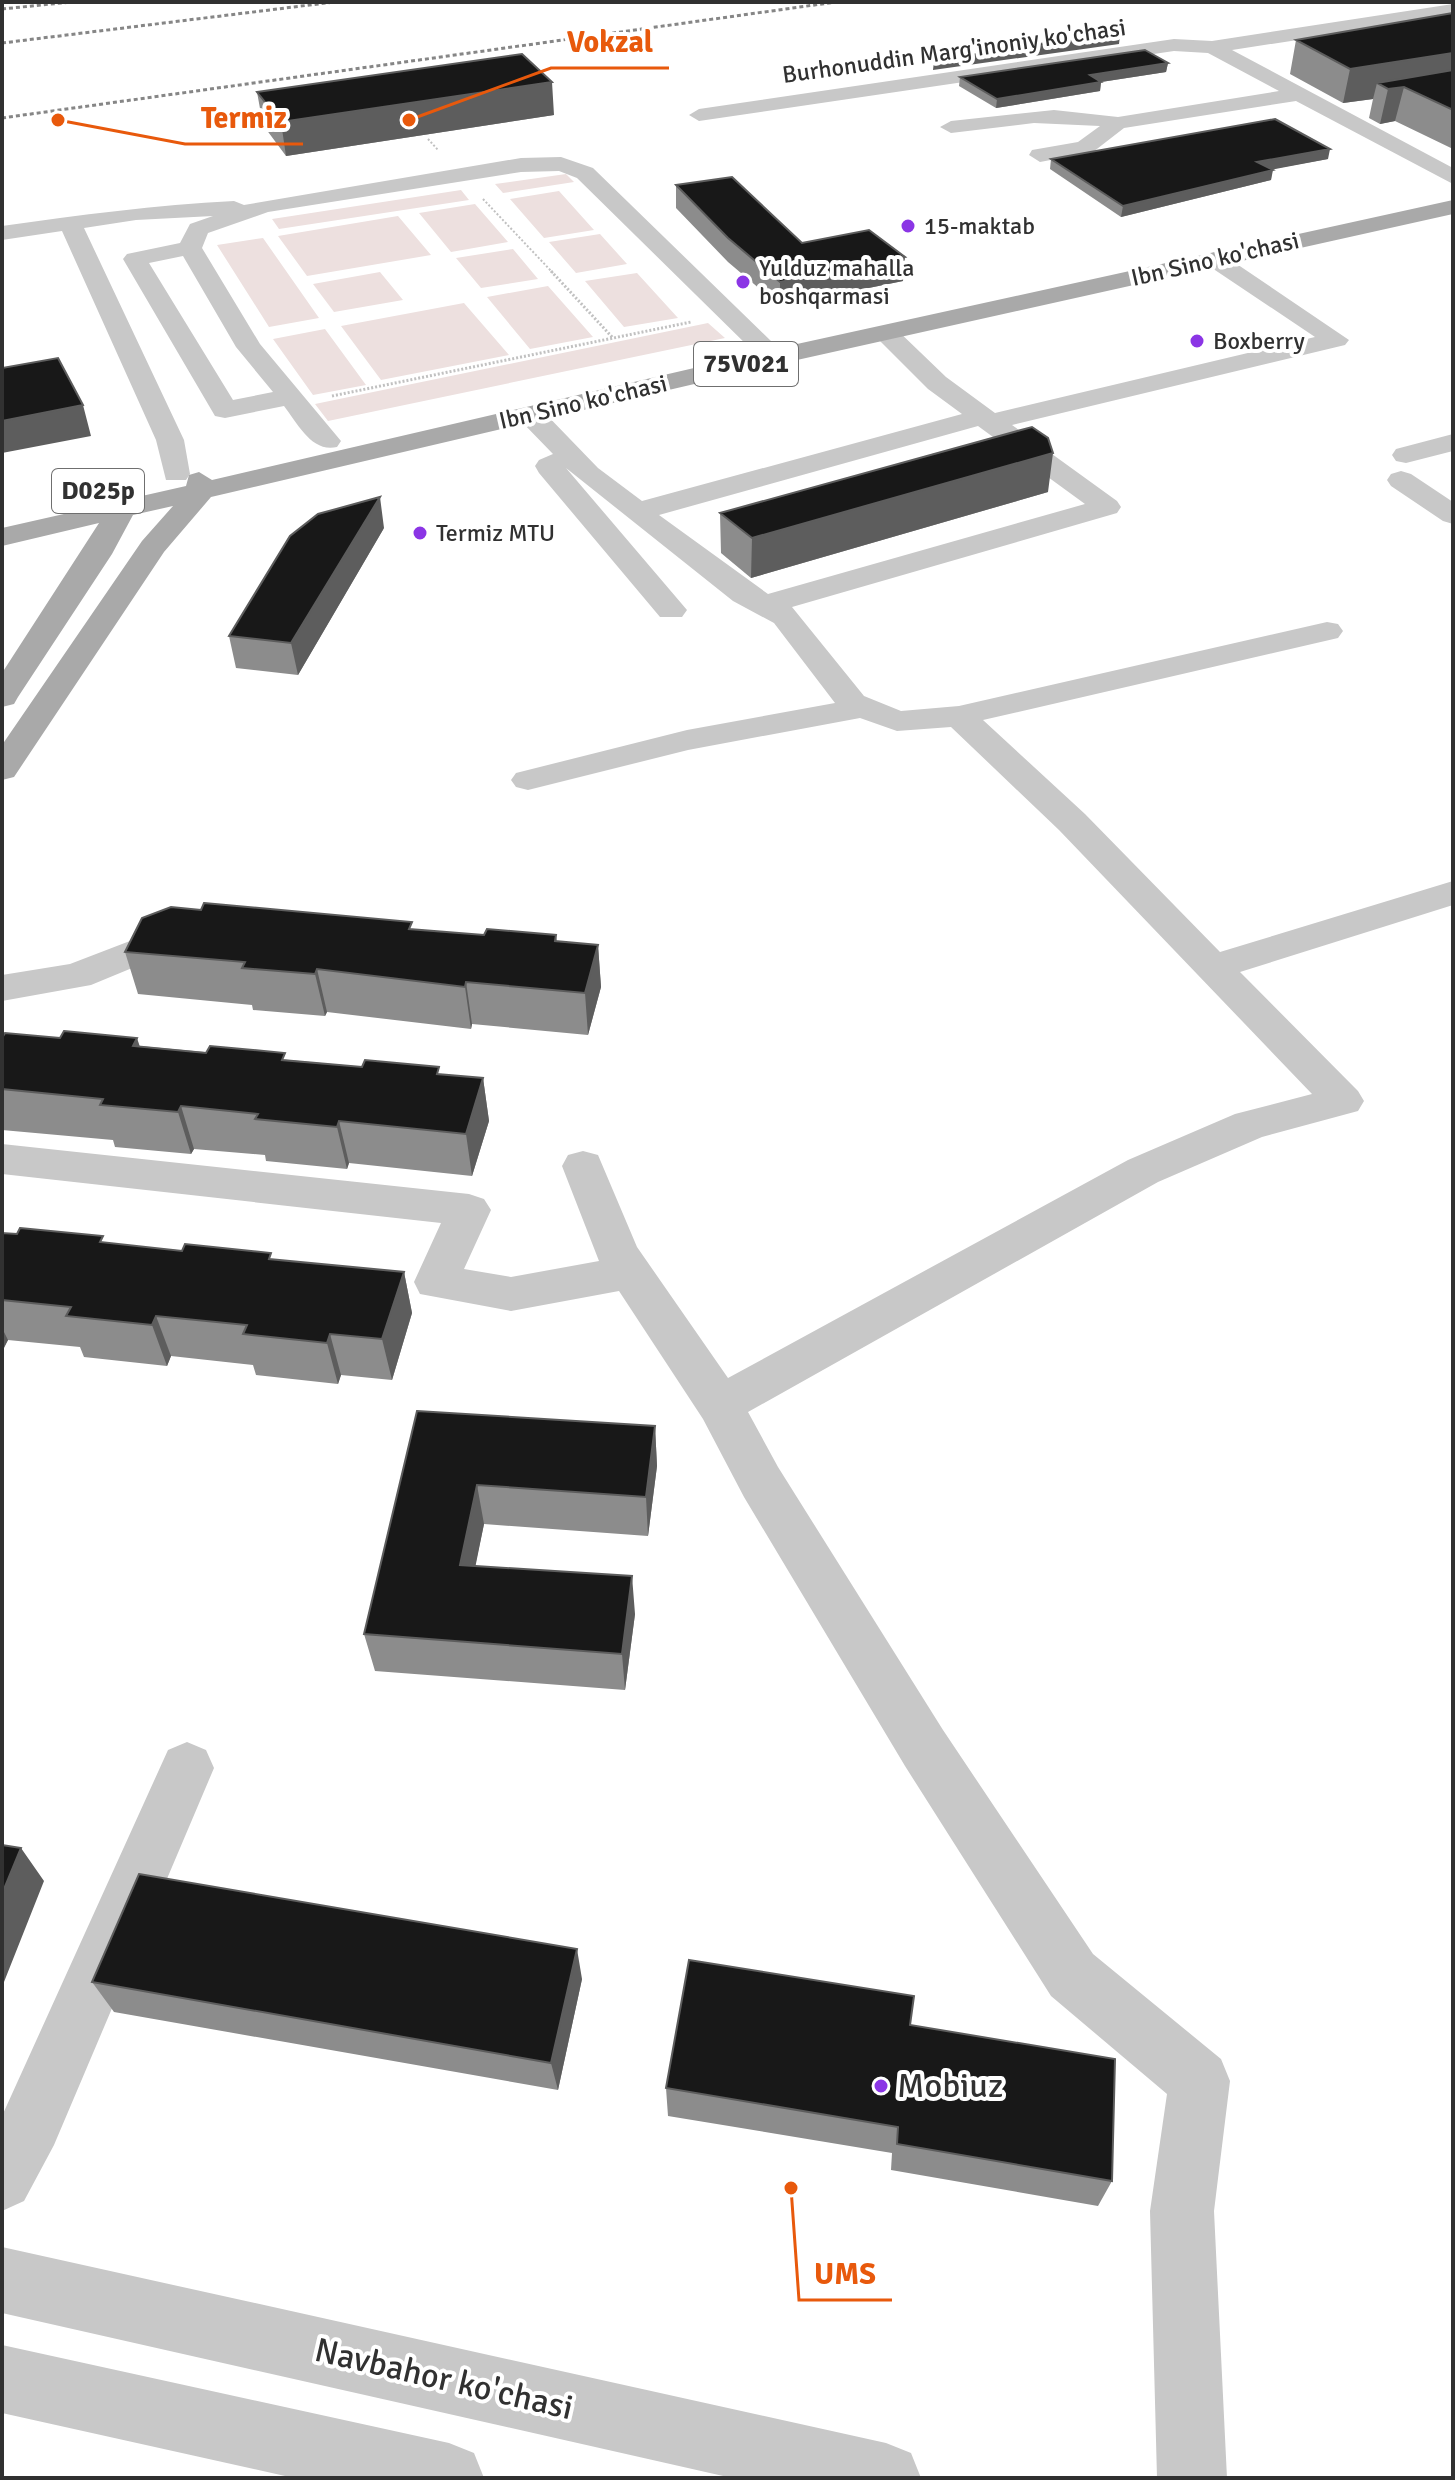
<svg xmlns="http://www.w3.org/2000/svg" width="1455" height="2480" font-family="Signika,sans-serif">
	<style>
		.green { fill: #ede0df }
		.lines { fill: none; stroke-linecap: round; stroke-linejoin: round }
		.path-far1 { stroke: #c1c1c1; stroke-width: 2; stroke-dasharray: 2 2; stroke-linecap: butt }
		.path { stroke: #c1c1c1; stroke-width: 3; stroke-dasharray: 2 2; stroke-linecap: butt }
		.minor { fill: #c8c8c8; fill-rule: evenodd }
		.major { fill: #a9a9a9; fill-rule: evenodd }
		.rail { stroke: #868686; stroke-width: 3; stroke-dasharray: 4 3; stroke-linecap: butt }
		.wall { fill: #8c8c8c }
		.shaded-wall { fill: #5d5d5d }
		.building { fill: #181818; stroke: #5d5d5d; stroke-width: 2 }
		.poi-dot { fill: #8b35e5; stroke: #fff; stroke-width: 3 }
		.labels { text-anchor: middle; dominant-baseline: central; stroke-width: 8; stroke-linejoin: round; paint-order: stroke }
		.far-street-label { font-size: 24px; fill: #313131; stroke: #fff }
		.far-poi-label { font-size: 24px; fill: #313131; stroke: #fff; text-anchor: start }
		.shield { fill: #fff; stroke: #6f6f6f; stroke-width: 2 }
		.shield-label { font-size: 26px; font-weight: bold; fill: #313131 }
		.near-poi-label { font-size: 34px; fill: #313131; stroke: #fff; text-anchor: start }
		.near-street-label { font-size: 34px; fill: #313131; stroke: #fff }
		.leader { fill: none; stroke: #e8590c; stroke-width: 3 }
		.callout-dot { fill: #e8590c; stroke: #fff; stroke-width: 3 }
		.callout-label { font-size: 30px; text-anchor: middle; font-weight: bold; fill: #e8590c; stroke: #fff; stroke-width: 8; stroke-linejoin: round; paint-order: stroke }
	</style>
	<rect width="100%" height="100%" fill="#fff"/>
	<path class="green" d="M566,174l8,8 -71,11 -8,-9z
		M461,190l8,10 -190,29 -7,-10z
		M559,191l35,39 -50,8 -34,-39z
		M475,204l33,38 -57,10 -32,-39z
		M398,216l33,39 -124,21 -29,-40z
		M600,234l27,30 -51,9 -27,-31z
		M263,238l56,80 -50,9 -52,-82z
		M513,249l25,30 -57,9 -25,-30z
		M380,272l23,28 -69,12 -21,-28z
		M637,273l41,45 -54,9 -39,-46z
		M548,286l45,51 -63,12 -43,-52z
		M464,303l45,52 -128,25 -40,-54z
		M708,323l17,15 -397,83 -13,-17z
		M325,329l41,56 -53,10 -40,-56z"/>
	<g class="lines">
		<path class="path-far1" d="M428,139l10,11
			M483,199l70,74"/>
		<path class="path" d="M551,271l62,67
			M332,396l359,-74"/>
		<path class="minor" d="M1453,4v12l-221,34 221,118v16l-157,-83 -172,27 -31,24 -53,10 -11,-7 3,-5 46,-8 22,-16 -66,-3 -83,10 -11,-6 11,-6 103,-11 64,7 161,-26 -71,-38 -34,-2 -475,70 -10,-6 10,-6 475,-70 38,2z
			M561,157l32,11 179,174 4,5 -4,5h-18l-177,-174 -18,-7 -38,1 -253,40 -60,21 -6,15 58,96 81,97 -4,6c-25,6 -39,-23 -53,-41l-59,12 -10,-2 -92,-157 4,-5 53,-11 10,-19 23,-8 -77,4 -52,8 100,212 6,34 -4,6h-20l-10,-40 -94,-209 -60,9v-14c78,-11 153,-21 232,-25l10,4 277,-47zM183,256l53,91 37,45 -40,8 -84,-137z
			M1214,252l8,2 127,86 -4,5 -333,80 105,76 4,6 -4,6 -325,94 72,89 37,15 58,-5 368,-84 11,2 5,7 -5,7 -355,82 102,94 135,138 233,-71v24l-213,67 118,119 6,10 -6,10 -96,26 -104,45 -410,230 30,55 165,263 150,224 128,105 9,22 -16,130 13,267h-70l-7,-267 17,-117 -116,-98 -146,-230 -161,-269 -41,-78 -84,-128 -108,20 -91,-17 -6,-12 27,-59 -439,-49v-30l467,50 15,5 7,11 -27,59 47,8 88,-16 -37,-95 6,-11 15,-4 15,4 39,92 91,131 400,-218 107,-46 77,-20 -253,-264 -108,-103 -54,4 -37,-13 -172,32 -160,40 -12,-3 -5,-7 5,-7 171,-43 148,-27 -61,-80 -41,-22 -167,-133 121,142 -5,7h-22l-121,-144 -4,-7 4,-6 14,-6 -33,-34 -3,-6 3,-6h20l58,60 44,33 320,-87 -34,-25 -52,-52 -4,-5 4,-5h18l52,50 49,36 320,-76 -109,-73 -4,-5 4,-5zM978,426l107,78 -317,90 -109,-79z
			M1453,434v17l-47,12 -10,-2 -4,-6 4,-6z
			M1401,471l10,3 42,28v22l-10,-3 -52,-35 -4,-6 4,-6z
			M182,921l13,3 6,9 -6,9 -104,43 -89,16v-26l68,-11z
			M187,1742l19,8 8,18 -160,377 -30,56 -22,10v-95l166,-366z
			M2,2247l884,196 25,10 10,25h-189l-730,-165z
			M2,2345l447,98 25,10 10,25h-190l-292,-65z"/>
		<path class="major" d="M1453,200v14l-656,146 -586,137 -47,55 -150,225 -12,3v-35l140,-204 31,-35 -40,9 -21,39 -94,143 -4,7 -12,3v-34l97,-150 -97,23v-18l106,-24 -7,-15 4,-6h20l8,15 53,-12 3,-11 10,-3 13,8 585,-136z"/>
		<path class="rail" d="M2,9l69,-7
			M2,43l332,-41
			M2,118l834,-116"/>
	</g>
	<path class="wall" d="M1453,13v136l-58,-28 -15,3 -11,-6 4,-19 -30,4 -53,-29 6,-34z
		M1168,63l-2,9 -65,10 -1,9 -104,17 -37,-22 1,-9z
		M257,92l297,23 -268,41 -23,-31z
		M1051,159h277l-56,10 -1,11 -150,37 -71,-48z
		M676,185l126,58 101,38 -123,25 -52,-44 -52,-54z
		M1048,492l-297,86 -30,-25 -1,-40z
		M384,528l-86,147 -62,-7 -7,-32z
		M413,929l71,6h72l1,6 41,4 3,42 -13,48 -116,-11 -1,5 -144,-17 -2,4 -72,-6 -1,-5 -114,-11 -13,-42z
		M2,1038l138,8 343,32 6,43 -17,55 -123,-13 -2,6 -81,-8 -1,-6 -71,-6 -3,5 -76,-7 -2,-7 -111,-10z
		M2,1233l402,39 8,41 -20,67 -51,-5 -3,9 -82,-9 -3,-10 -82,-9 -4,10 -83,-9 -4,-10 -72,-7 -6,10z
		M417,1411l238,15 2,40 -9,70 -164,-12 -9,42 160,48 -10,76 -250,-19 -11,-37z
		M582,1979l-24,111 -444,-78 -22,-30z
		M910,2025l202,156 -14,25 -207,-36 1,-17 -224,-37 -2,-28z"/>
	<path class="shaded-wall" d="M1120,35l-1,9 -186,26 1,-9z
		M1453,53v33l-49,1 -9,34 -15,3 8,-35 -11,-6 -4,16 -30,4 7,-34z
		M1168,63l-2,9 -65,10 -1,9 -104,17 1,-9 93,-24z
		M552,82l2,33 -268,41 -5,-34z
		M1330,149l-2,10 -73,14 2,-11z
		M1273,170l-2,10 -150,37 2,-11z
		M905,257l-2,24 -123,25v-24z
		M83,405l8,31 -89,17v-32z
		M1053,453l-5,39 -297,86 1,-40z
		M380,497l4,31 -86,147 -7,-32z
		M598,945l3,42 -13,48 -3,-42z
		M317,969l10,43 -2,4 -10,-42z
		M466,982l6,42 -1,5 -6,-42z
		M137,1038l14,42 -18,-34z
		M483,1078l6,43 -17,55 -6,-42z
		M181,1106l13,43 -3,5 -13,-42z
		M339,1121l10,42 -2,6 -10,-42z
		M404,1272l8,41 -20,67 -10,-41z
		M156,1316l15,40 -4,10 -15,-41z
		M2,1328l6,12 -5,10 -1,-1z
		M330,1334l11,41 -3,9 -11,-41z
		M655,1426l2,40 -9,70 -2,-39z
		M477,1485l7,39 -16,79 -8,-38z
		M632,1576l3,38 -10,76 -3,-36z
		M21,1848l23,33 -42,106v-93z
		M577,1949l5,30 -24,111 -7,-27z"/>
	<path class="building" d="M1453,13v40l-103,16 -54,-29z
		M1115,32l5,3 -186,26z
		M1145,50l23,13 -78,12 11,7 -104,17 -37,-22z
		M522,54l30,28 -271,40 -24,-30z
		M1453,70v40l-49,-23 -16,2 -11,-6z
		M1275,119l55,30 -73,13 16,8 -150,36 -72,-47z
		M732,177l70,66 67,-13 36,27 -125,25 -52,-44 -52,-53z
		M58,358l25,47 -81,16v-53z
		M1032,427l16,11 5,15 -301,85 -32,-25z
		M380,497l-89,146 -62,-7 61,-100 28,-22z
		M204,903l208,19 -3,7 75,6 3,-6 69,6 -1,6 43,4 -13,48 -119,-11 -1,5 -148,-18 -2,5 -73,-6 3,-6 -120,-10 17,-34 29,-11 30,3z
		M64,1031l73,7 -4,8 73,7 4,-7 75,7 -3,7 80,7 3,-7 74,7 -2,7 46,4 -17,56 -127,-13 -2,6 -82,-8 3,-5 -77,-8 -3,6 -78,-7 3,-6 -101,-10v-51l3,-5 55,5z
		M20,1228l83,8 -3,6 82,9 3,-7 86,9 -2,6 135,13 -22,67 -52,-5 -3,9 -84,-9 4,-9 -91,-9 -4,9 -86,-9 5,-9 -69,-7v-67l15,1z
		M417,1411l238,15 -9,71 -169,-12 -17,80 172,11 -10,78 -258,-20z
		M2,1845l19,3 -19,46z
		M139,1874l438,75 -26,114 -459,-81z
		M689,1960l225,36 -4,29 205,34 -3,122 -215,-37 1,-17 -232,-39z"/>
	<g class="poi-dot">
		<circle cx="908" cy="226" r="8"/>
		<circle cx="743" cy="282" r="8"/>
		<circle cx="1197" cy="341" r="8"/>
		<circle cx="420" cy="533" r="8"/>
		<circle cx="881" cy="2086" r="8"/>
	</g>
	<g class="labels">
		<g class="far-street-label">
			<text transform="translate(954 51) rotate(-8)">Burhonuddin Marg'inoniy ko'chasi</text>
			<text transform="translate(1215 259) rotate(-13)">Ibn Sino ko'chasi</text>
			<text transform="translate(583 402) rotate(-13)">Ibn Sino ko'chasi</text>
		</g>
		<g class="far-poi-label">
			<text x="924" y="226">15-maktab</text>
			<text x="759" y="268">Yulduz mahalla<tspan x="759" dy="28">boshqarmasi</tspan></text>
			<text x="1213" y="341">Boxberry</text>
			<text x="436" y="533">Termiz MTU</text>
		</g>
		<g class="shield">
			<rect x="694" y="342" width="104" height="44" rx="6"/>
			<rect x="52" y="469" width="92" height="44" rx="6"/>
		</g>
		<g class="shield-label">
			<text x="746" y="364">75V021</text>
			<text x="98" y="491">D025p</text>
		</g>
		<g class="near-poi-label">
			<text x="897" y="2086">Mobiuz</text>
		</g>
		<g class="near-street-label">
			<text transform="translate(444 2379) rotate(13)">Navbahor ko'chasi</text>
		</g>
	</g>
	<path class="leader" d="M409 120L551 68H669M58 120L185 144H303M791 2188L799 2300H892"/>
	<g class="callout-dot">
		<circle cx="409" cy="120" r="8"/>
		<circle cx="58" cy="120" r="8"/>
		<circle cx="791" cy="2188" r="8"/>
	</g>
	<g class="callout-label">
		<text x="610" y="52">Vokzal</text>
		<text x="244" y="128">Termiz</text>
		<text x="845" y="2284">UMS</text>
	</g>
	<rect width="1455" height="2480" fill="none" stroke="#313131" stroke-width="8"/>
</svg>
